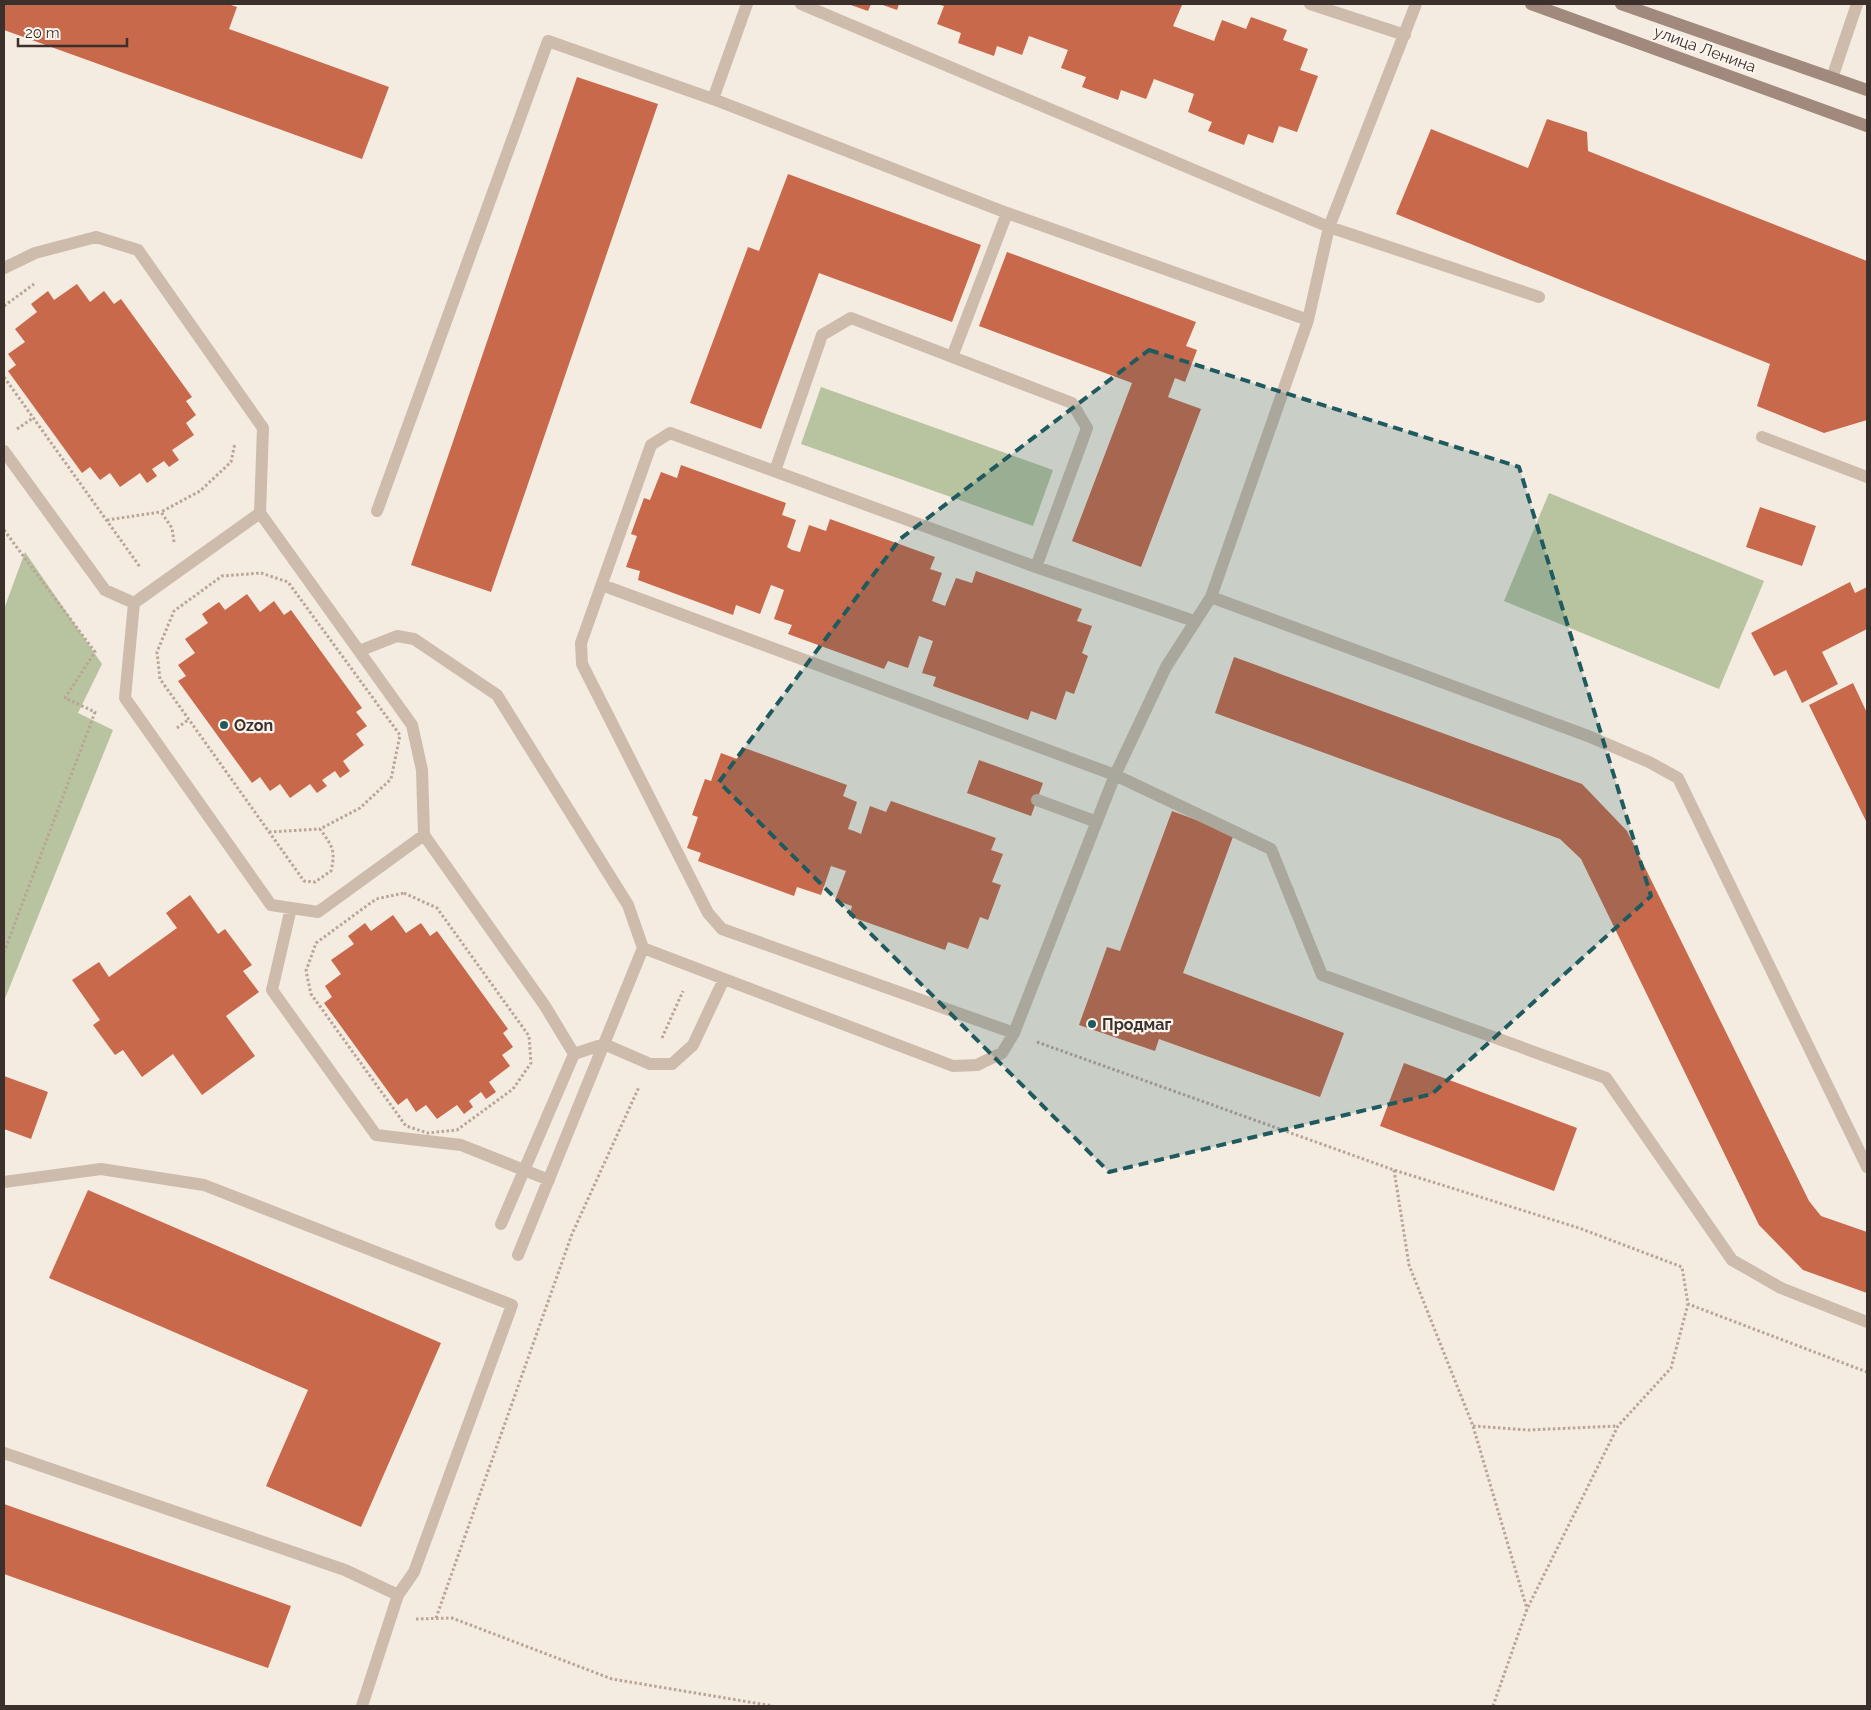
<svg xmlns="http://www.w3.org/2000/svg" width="1871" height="1710" font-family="Raleway,sans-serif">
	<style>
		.green { fill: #b8c4a0 }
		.building { fill: #c8694b }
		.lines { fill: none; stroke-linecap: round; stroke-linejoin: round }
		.path { stroke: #b9a596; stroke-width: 3; stroke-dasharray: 2.5 2.5; stroke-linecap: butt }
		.lane { stroke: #cdbbac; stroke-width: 12 }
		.street { stroke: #cdbbac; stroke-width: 12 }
		.secondary { stroke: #a18a7d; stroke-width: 12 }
		.marked { fill: #1f5a5e; fill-opacity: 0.2; stroke: #1f5a5e; stroke-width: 4; stroke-dasharray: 10 6; stroke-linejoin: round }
		.poi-dot { fill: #1f5a5e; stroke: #fbf5ee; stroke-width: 2 }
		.labels { text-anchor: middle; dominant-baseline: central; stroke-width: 4.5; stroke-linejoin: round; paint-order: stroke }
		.street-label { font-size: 16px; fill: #3b302b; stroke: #fbf5ee }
		.poi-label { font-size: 16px; font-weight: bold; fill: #3b302b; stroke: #fbf5ee; text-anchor: start }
	</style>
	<rect width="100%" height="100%" fill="#f4ebe1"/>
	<path class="green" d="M821,387l232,83 -20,56 -232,-82z
		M1549,493l215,88 -45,108 -215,-88z
		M25,552l77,112 -24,49 35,17 -109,271v-392z"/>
	<path class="building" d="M4,4h224l9,3 -8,22 160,58 -27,72 -358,-129z
		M848,4h23l-3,7z
		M880,4h19l-2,6z
		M937,4h242l3,1 -9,21 41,15 8,-21 24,9 5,-12 36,13 -4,10 25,9 -8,21 18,6 -21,56 -18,-6 -6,17 -25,-9 -4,11 -36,-14 4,-9 -24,-10 6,-18 -40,-15 -8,20 -25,-9 -3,10 -36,-13 4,-10 -25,-9 7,-18 -39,-14 -7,19 -25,-9 -3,10 -36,-13 3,-10 -24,-9 7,-18z
		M577,77l81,27 -167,488 -80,-27z
		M1547,119l40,13 1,19 279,110v159l-43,13 -67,-27 13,-42 -374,-150 35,-85 97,39z
		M788,174l193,71 -29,77 -133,-49 -58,156 -71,-26 58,-156 11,4z
		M1007,252l189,70 -10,24 11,4 -12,32 -10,-4 -7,19 33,12 -60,158 -69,-26 60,-158 -153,-57z
		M77,284l13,18 14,-11 10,13 7,-5 71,98 -6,4 10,14 -10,8 8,12 -22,15 7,10 -10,7 -5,-6 -12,8 5,7 -10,7 -7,-10 -20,14 -10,-14 -10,7 -10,-13 -8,6 -74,-102 8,-6 -8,-11 17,-12 -10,-13 22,-17 -6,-8 17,-13 6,9z
		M681,465l105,38 -4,12 14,5 -9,27 5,3 8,2 9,-27 17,6 4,-12 105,38 -5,12 12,4 -10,28 13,5 11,-28 16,5 4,-12 106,38 -5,12 15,5 -10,27 6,3 -14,38 -8,-3 -10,29 -25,-9 -3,9 -95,-34 3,-9 -14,-4 11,-32 -14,-5 -11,32 -20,-7 -4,8 -96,-35 4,-9 -18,-6 10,-29 -13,-5 -11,29 -24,-9 -3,10 -95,-35 2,-9 -14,-4 11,-31 -6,-2 13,-36 6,2 11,-28 16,6z
		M1760,507l56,19 -14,40 -56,-19z
		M1850,582l5,11 12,-6v42l-45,23 16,32 -36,19 -16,-33 -12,6 -23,-43z
		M247,594l13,18 14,-11 10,14 7,-5 71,98 -6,4 11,14 -11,8 8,11 -21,16 7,10 -10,7 -5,-7 -13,9 5,6 -10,7 -7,-9 -20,14 -10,-14 -10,7 -10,-14 -8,6 -74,-102 8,-5 -8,-11 17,-12 -10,-14 23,-16 -6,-9 17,-12 6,8z
		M1234,657l348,127 45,47 182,370 12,15 46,16v61l-64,-23 -44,-45 -178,-366 -21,-20 -345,-126z
		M1853,683l14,30v110l-58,-118z
		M742,747l105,38 -4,11 14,6 -9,27 6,2 7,3 9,-28 16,6 5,-11 105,37 -5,12 12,4 -11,28 9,3 -13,35 -8,-3 -12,32 -20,-7 -3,8 -96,-34 3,-10 -17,-6 11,-29 -15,-5 -10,29 -24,-8 -3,9 -96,-35 3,-8 -14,-5 11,-31 -6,-2 13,-36 6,2 10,-28 16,6z
		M979,760l64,23 -12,33 -64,-23z
		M1172,811l62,23 -51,139 161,60 -24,64 -161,-58 -4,12 -76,-26 28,-78 13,4z
		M190,895l28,39 7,-5 27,36 -9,6 16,21 -33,24 29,40 -53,39 -29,-41 -31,23 -19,-27 -8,5 -22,-30 7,-5 -28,-40 27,-18 10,15 68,-49 -11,-15z
		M393,915l13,18 15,-10 9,13 7,-5 71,98 -5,4 10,14 -11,8 8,11 -21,16 7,10 -10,7 -5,-7 -12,9 4,6 -9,7 -7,-9 -20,14 -11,-14 -10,7 -9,-14 -9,7 -74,-102 8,-6 -7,-11 16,-12 -10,-14 23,-16 -6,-8 17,-13 6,8z
		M1404,1063l173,65 -23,63 -174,-65z
		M4,1076l44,16 -17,47 -27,-10z
		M88,1190l353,153 -80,184 -95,-41 42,-96 -259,-112z
		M4,1504l287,102 -23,62 -264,-94z"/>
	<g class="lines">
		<path class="path" d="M4,306l30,-22
			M4,377l136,190
			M17,429l16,-11
			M107,520l53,-8
			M4,530l91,122 -30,46 30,14 -91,240
			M174,542l-2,-14 -11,-16 39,-21 31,-29 4,-19
			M261,573l27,9 112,153 -9,44 -31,29 -40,21c12,17 16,21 11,42l-16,11 -11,-1 -144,-202 -3,-27 17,-41 48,-35z
			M177,728l11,-8
			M269,832l51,-3
			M404,893l33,15 92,128 2,27 -18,26 -56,41 -29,3 -22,-7 -95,-132 -5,-23 10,-28 60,-44z
			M662,1038l21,-47
			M1037,1042l357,128 185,58 103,39 6,37 179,68
			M1394,1170l15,95 64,161 54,183
			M1473,1426l55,4 89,-4
			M436,1618l136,-384 67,-147
			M416,1619l36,-1 160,61 161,27
			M1493,1706l34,-97 91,-183 53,-58 17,-64"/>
		<path class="lane" d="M747,4l-34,95 294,114 301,107
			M801,4l528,223 210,70
			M1310,4l95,31
			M1832,78l25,-74
			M4,268l31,-15 61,-16 42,13 125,178 -3,85 99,138 38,-15 17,3 83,56 131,210 15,43 -125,307
			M952,357l55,-144
			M4,451l101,139 29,13 126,-90
			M775,471l47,-136 29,-17 221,85 15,25 -51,139
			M377,511l171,-470 165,58
			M602,585l513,190 156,74 51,126 284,103 126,182 49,28 86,34
			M1211,597l377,139 61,26 29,16 189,389
			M134,603l-9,95 146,207 47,7 106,-77 -2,-65 -10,-45 -53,-74
			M1037,800l60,22
			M424,835l121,171 29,48 -73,170
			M291,908l-19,82 104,145 85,10 88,35
			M643,948l310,118 24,-1 25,-12 12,-20 101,-258 51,-108 45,-70 97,-277 21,-93 87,-223
			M1014,1033l-292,-104 -14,-16 -126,-249 -1,-21 70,-198 19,-12 366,134 158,54
			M574,1054l30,-10 46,20h22l21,-19 31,-66
			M4,1182l97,-13 103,16 308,120 -98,267 -16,23
			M4,1453l341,117 53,25 -36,111"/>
		<path class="street" d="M1762,437l105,40"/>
		<path class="secondary" d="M1531,4l336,122
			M1621,4l246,86"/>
	</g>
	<path class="marked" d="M1149,350l370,117 132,429 -219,198 -323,78 -390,-390 181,-243z"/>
	<g class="poi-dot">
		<circle cx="224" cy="725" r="5"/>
		<circle cx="1092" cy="1024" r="5"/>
	</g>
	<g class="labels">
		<g class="street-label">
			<text transform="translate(1705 49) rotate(20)">улица Ленина</text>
		</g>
		<g class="poi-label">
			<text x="234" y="725">Ozon</text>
			<text x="1102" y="1024">Продмаг</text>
		</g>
	</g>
	<rect width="1871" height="1710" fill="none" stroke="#3b302b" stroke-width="10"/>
	<path d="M18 38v8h109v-8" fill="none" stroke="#3b302b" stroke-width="2.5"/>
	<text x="25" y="38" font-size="15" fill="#3b302b" stroke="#fbf5ee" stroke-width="4" paint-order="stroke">20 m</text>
</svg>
